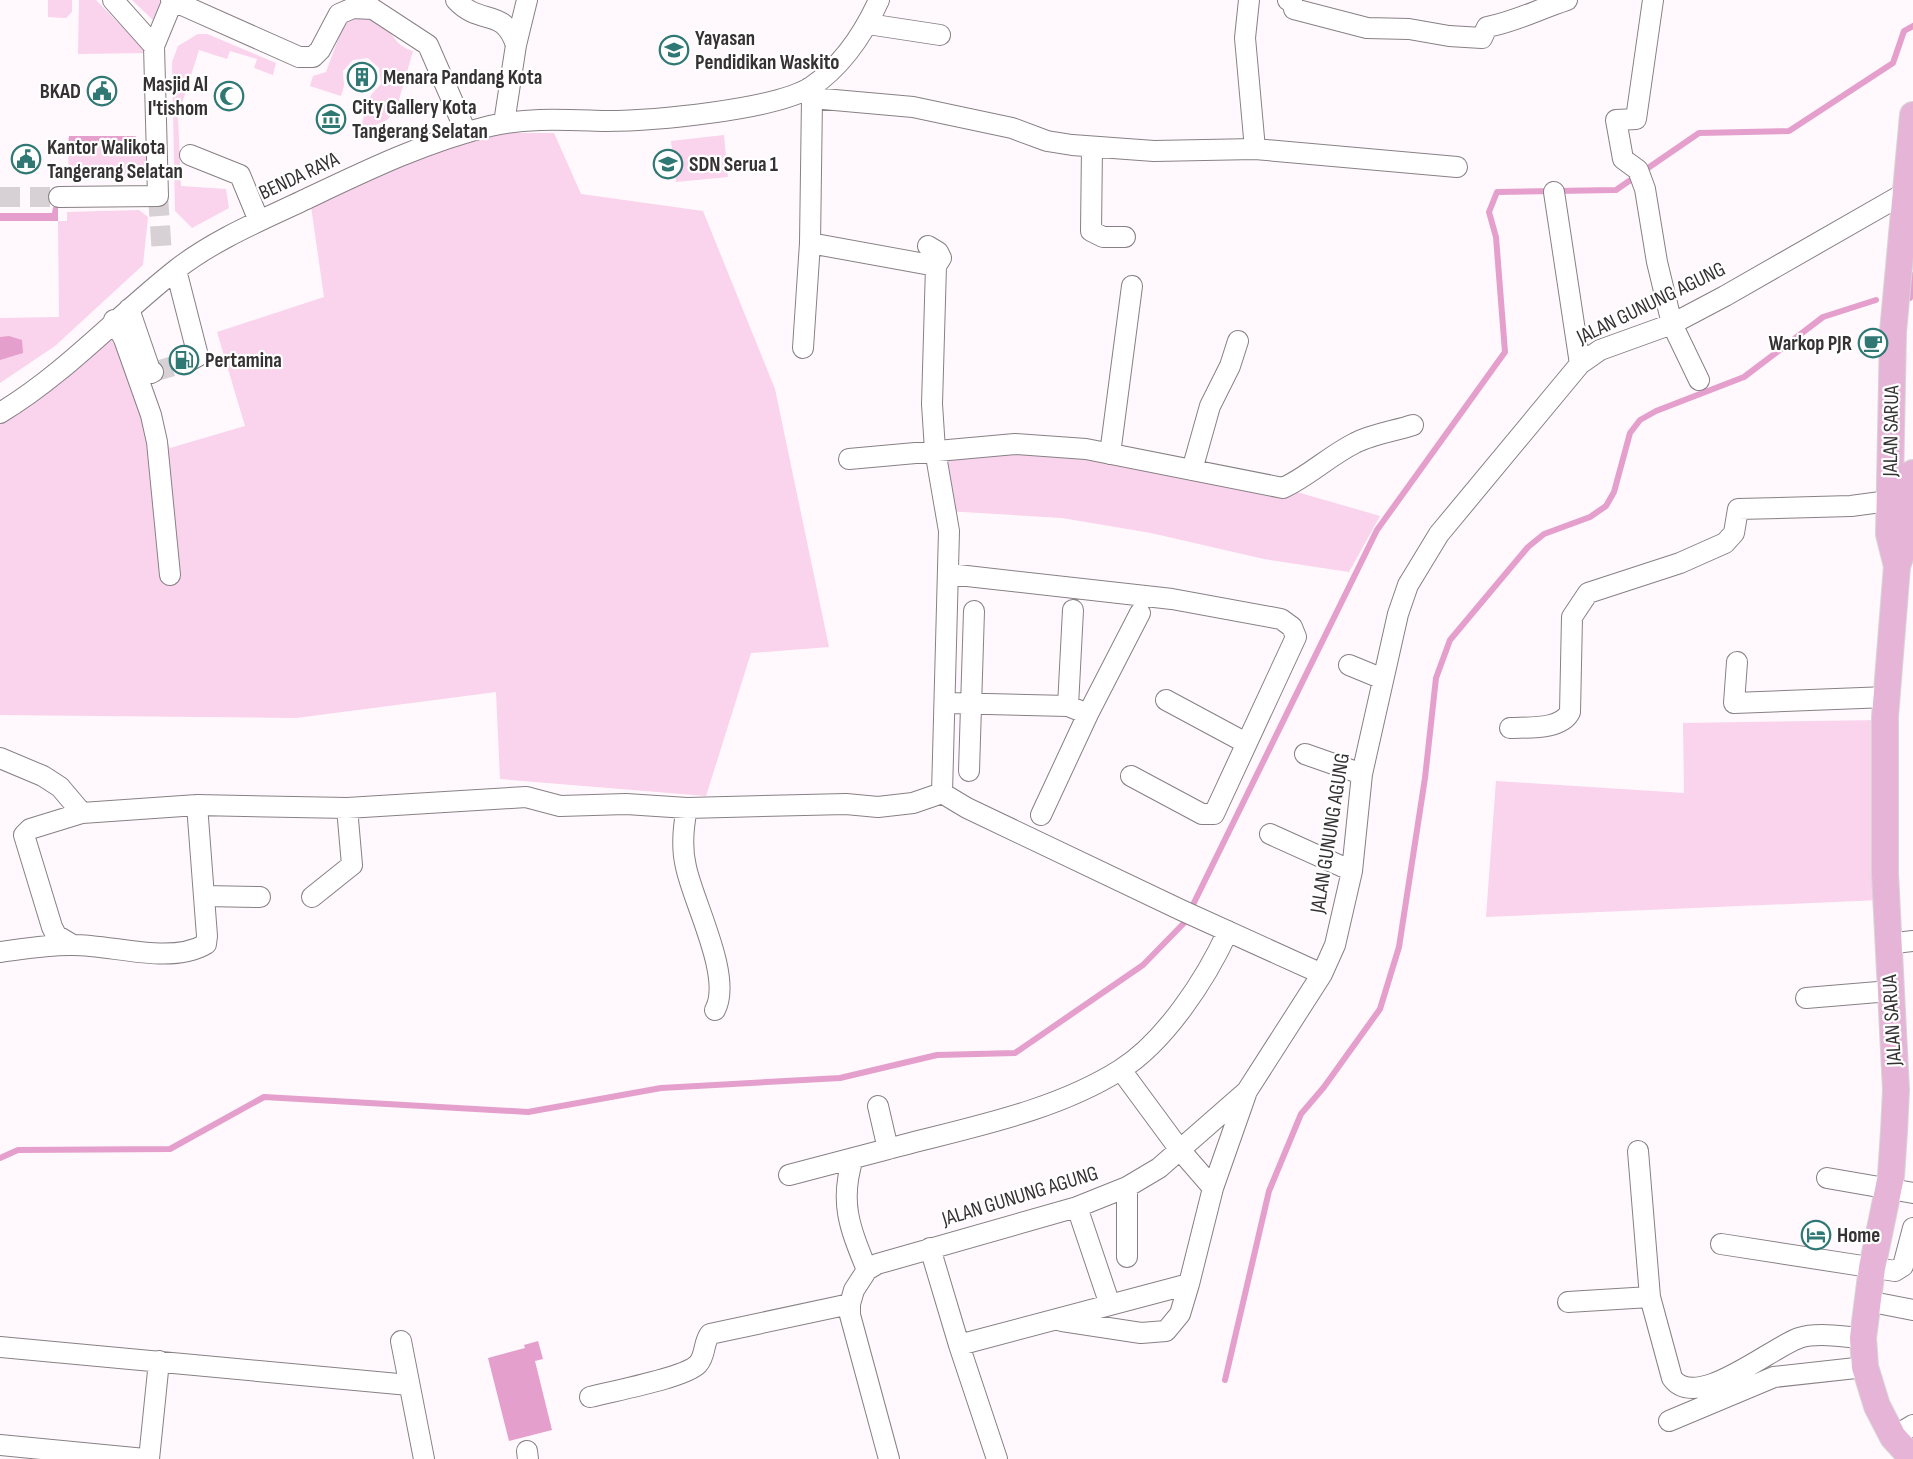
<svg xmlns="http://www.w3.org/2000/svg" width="1913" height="1459" font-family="'Sofia Sans Condensed',sans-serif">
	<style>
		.green { fill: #fad3ec }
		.water { fill: #e49fcd }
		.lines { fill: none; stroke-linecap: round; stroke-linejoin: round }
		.stream { stroke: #e49fcd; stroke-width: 6 }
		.minor-tunnel { stroke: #d7d0d4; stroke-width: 20; stroke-dasharray: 20 10; stroke-linecap: butt }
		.minor-casing { stroke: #878185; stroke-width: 22 }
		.major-casing { stroke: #d7d6d6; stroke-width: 28 }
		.minor { stroke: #fff; stroke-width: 20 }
		.major { stroke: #e6b4d7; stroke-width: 26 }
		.labels { text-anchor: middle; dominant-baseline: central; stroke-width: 4.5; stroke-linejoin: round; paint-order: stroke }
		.poi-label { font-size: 21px; font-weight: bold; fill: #353234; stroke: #fff; text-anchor: start }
		.street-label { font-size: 21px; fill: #353234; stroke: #fff }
	</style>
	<rect width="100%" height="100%" fill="#fff8fc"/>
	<path class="green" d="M48,0h24v12l-6,6 -18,-1z
		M79,0h17l52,53 -70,1z
		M132,0h30l3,8 -9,13h-2z
		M351,18c8,0 18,-1 25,2 18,8 15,25 37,31l-17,59 -9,10 -28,12 12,-37 10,-11 -2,-16 -11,-10 -15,2 -10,11 1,15 -3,10 -31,-10 3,-10 13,-4 17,-46z
		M198,34h9l69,29 -3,12 -19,-7 3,-9 -27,-8 -3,8 -28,-9 -21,66 3,70 45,3 3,19 -37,20 -17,-17 -3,-149 6,-16z
		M504,133h50l27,61 122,17 72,178 54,258 -78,6 -45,143 -206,-17 -4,-87 -200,26 -296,-3v-300l118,-93 52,126 75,-22 -28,-94 107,-35 -13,-91 107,-52z
		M724,135l4,42 -52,5 -5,-41z
		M68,144h68v4l11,1 -1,28 -77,3z
		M139,210l9,7 -5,48 -88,81 -55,37v-65l59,-1 -1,-96h9v-9z
		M1015,444l268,44 97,28 -31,56 -85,-13 -113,-26 -89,-15 -116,-7 -11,-61z
		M1883,720l-3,180 -394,17 10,-136 188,12 -1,-70z"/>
	<path class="water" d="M69,136h67v8h-68z
		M53,207h5v14h-58v-8h52z
		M9,336l13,4 1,13 -23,7v-23z
		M538,1341l5,18 -8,2 17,69 -43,11 -21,-83 37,-10 -1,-3z"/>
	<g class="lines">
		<path class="stream" d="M1910,298l3,-23
			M0,1158l18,-8 152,-1 94,-52 264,15 133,-24 179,-10 97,-23 78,-2 128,-88 41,-42 193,-393 128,-178 -9,-115 -7,-25 8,-20 119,-2 83,-57 90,-2 104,-68 11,-32 9,-5
			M1225,1380l44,-189 32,-77 23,-27 56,-78 19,-62 26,-169 11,-100 14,-38 78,-93 16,-13 46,-17 16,-11 8,-14 16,-59 10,-13 16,-9 88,-34 79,-60 53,-17"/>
		<path class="minor-tunnel" d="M158,196l4,59
			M0,197h59
			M153,372l34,-10"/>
		<g class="minor-casing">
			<path id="minor" d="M113,0l41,46
				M171,0l128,57h14l7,-7 19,-36 14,-6 20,1 55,36 38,87
				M456,0c25,27 47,6 60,45l-12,78
				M1249,0l-4,38 10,111
				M1288,0l4,2 2,7 73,19 42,1 40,7 33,2 5,-11c28,-5 52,-18 80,-27
				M1653,0l-17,119 -20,1 7,39 15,11 7,19 12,73 15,62 27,56
				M868,24l72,11
				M516,45l11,-45
				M812,98l101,9 99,21 35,13 25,4 82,6 101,-2 202,18
				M1092,147l-1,84 12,6h22
				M190,155l50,20 19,46
				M1554,192l26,172
				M59,197l99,-1 -4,-150 19,-46
				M810,243l126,23 -4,138 3,46 14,81 -7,262
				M928,246l10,6 3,6 -5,8
				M176,270l22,86 -11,6
				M129,309l22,64 2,-1
				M114,320l10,19 27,76 6,27 13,133
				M803,348l7,-105 2,-145 -3,-10
				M0,413c65,-39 117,-97 177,-144 37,-29 83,-48 125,-68 61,-29 122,-59 188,-75 38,-9 78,-6 116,-5 46,0 168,-11 205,-34 31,-21 53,-54 68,-87
				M1110,454l22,-168
				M849,459l166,-15 71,5 197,39c26,-12 46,-32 72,-45 17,-9 40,-12 58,-18
				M1192,470l18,-64 20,-40 8,-25
				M949,574l223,25 109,20 11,8 4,10 -82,177h-12l-71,-38
				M1737,662l-3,41 153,-6
				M1349,665l34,14
				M1166,700l80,43
				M946,703l122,3 20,8 -47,101
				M1068,706l5,-96
				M1088,714l52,-101
				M1510,728c18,-1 51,2 60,-16l2,-95 16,-24 92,-30 45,-20 9,-10 4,-24 113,-3 52,-7
				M1305,754l57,20
				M0,758l43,18 17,11 22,26
				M969,771l5,-160
				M687,808c-4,20 -6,39 -1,59 7,35 47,110 29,143
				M1270,834l82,37
				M204,896l56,1
				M312,897l40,-32 -5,-57
				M71,944l-15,-9 -4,-8 -28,-92 6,-6 52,-16 115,-8 150,3 179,-11 34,9 66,-2 61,4 159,-4 32,3 35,-4 29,-10 25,15 214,102 141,64
				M1887,944l26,-3
				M0,952c23,-3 46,-7 69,-7 39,-2 100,21 137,-1l1,-8 -10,-131
				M1806,998l84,-7
				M1121,1070l59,80 33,38
				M878,1106l10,43c77,-21 164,-36 232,-79 45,-28 86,-91 108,-139
				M1638,1151l12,146 22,81c24,34 98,-30 127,-40 19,-6 44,-1 64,0
				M853,1158c-14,45 -3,70 14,112
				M789,1175l99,-26
				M1827,1178l86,15
				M1127,1187v70
				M1077,1207l33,98
				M1721,1244l174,27 8,-5 10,-38
				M930,1248l29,97 38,114
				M1867,1301l46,9
				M1568,1302l82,-5
				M1062,1321l79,12 25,-2 14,-17 9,-30
				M401,1341l23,118
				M959,1345l230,-61 24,-96 33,-94
				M0,1347l409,38
				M590,1397c22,-6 95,-19 108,-33 8,-9 5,-21 12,-30l140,-30
				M1669,1421l105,-44 91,-10
				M1893,1437l20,-12
				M0,1445l145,14
				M527,1451l1,8
				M149,1459l10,-98
				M889,1459l-39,-144v-11l4,-14 13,-20 10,-6 200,-57 50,-20 32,-19 88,-77 75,-117 13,-29 17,-74 10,-97 36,-160 10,-29 31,-51 141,-170 20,-14 72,-26 53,-28 180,-103"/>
		</g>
		<g class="major-casing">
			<path id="major" d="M1913,473l-5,62 -11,31 -12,151v156l11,217 -2,41 -3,45 -19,92 -9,70 2,29 12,39 16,31 20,22
				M1897,566l-8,-32 4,-202 20,-217"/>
		</g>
		<use href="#minor" class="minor"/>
		<use href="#major" class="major"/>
	</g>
	<defs>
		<g id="school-ring" transform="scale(1.5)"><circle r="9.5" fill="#fff" stroke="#307874" stroke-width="1.5"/><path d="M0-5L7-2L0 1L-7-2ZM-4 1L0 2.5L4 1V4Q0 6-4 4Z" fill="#307874"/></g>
		<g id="building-ring" transform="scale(1.5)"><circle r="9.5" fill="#fff" stroke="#307874" stroke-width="1.5"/><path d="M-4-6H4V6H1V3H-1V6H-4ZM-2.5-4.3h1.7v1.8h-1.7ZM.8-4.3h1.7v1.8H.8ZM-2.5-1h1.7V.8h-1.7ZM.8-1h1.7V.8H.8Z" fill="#307874"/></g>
		<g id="civic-ring" transform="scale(1.5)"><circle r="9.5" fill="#fff" stroke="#307874" stroke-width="1.5"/><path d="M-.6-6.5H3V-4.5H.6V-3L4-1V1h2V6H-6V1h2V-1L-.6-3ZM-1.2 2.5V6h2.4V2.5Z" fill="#307874"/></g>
		<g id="mosque-ring" transform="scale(1.5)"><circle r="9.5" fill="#fff" stroke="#307874" stroke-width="1.5"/><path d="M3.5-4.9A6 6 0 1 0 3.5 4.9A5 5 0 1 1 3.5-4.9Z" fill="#307874"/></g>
		<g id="museum-ring" transform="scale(1.5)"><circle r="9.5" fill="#fff" stroke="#307874" stroke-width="1.5"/><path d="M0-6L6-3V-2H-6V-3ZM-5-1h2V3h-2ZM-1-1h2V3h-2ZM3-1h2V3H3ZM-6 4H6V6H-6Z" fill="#307874"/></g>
		<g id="cafe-ring" transform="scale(1.5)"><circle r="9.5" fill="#fff" stroke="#307874" stroke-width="1.5"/><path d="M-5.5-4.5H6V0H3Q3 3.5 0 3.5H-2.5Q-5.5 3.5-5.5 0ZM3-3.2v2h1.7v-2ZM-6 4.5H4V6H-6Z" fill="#307874"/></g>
		<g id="fuel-ring" transform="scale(1.5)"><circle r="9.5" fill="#fff" stroke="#307874" stroke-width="1.5"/><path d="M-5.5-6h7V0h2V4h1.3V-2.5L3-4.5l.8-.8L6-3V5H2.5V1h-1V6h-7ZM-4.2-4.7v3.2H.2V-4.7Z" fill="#307874"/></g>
		<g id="hotel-ring" transform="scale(1.5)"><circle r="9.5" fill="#fff" stroke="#307874" stroke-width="1.5"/><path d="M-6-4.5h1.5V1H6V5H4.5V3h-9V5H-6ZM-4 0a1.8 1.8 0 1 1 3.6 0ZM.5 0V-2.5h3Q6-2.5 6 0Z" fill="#307874"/></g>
	</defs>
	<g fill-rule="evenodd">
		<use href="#school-ring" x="674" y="50"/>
		<use href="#building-ring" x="362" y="77"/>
		<use href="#civic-ring" x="102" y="91"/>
		<use href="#mosque-ring" x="229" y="96"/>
		<use href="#museum-ring" x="331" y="119"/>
		<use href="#civic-ring" x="26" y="159"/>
		<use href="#school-ring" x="668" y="164"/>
		<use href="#cafe-ring" x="1873" y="343"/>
		<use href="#fuel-ring" x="184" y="360"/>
		<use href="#hotel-ring" x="1816" y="1235"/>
	</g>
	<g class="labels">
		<g class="poi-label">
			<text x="695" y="38">Yayasan<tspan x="695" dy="24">Pendidikan Waskito</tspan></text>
			<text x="383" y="77">Menara Pandang Kota</text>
			<text x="208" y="84" text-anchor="end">Masjid Al<tspan x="208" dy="24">I'tishom</tspan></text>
			<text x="81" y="91" text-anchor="end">BKAD</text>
			<text x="352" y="107">City Gallery Kota<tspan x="352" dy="24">Tangerang Selatan</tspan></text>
			<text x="47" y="147">Kantor Walikota<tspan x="47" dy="24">Tangerang Selatan</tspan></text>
			<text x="689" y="164">SDN Serua 1</text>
			<text x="1852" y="343" text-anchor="end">Warkop PJR</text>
			<text x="205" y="360">Pertamina</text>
			<text x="1837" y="1235">Home</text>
		</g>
		<g class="street-label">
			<text transform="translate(299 176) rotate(-25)">BENDA RAYA</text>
			<text transform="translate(1651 303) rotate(-26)">JALAN GUNUNG AGUNG</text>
			<text transform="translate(1891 431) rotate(-89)">JALAN SARUA</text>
			<text transform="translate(1330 833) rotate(-81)">JALAN GUNUNG AGUNG</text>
			<text transform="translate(1892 1020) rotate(-93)">JALAN SARUA</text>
			<text transform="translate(1020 1196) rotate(-17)">JALAN GUNUNG AGUNG</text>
		</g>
	</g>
</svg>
